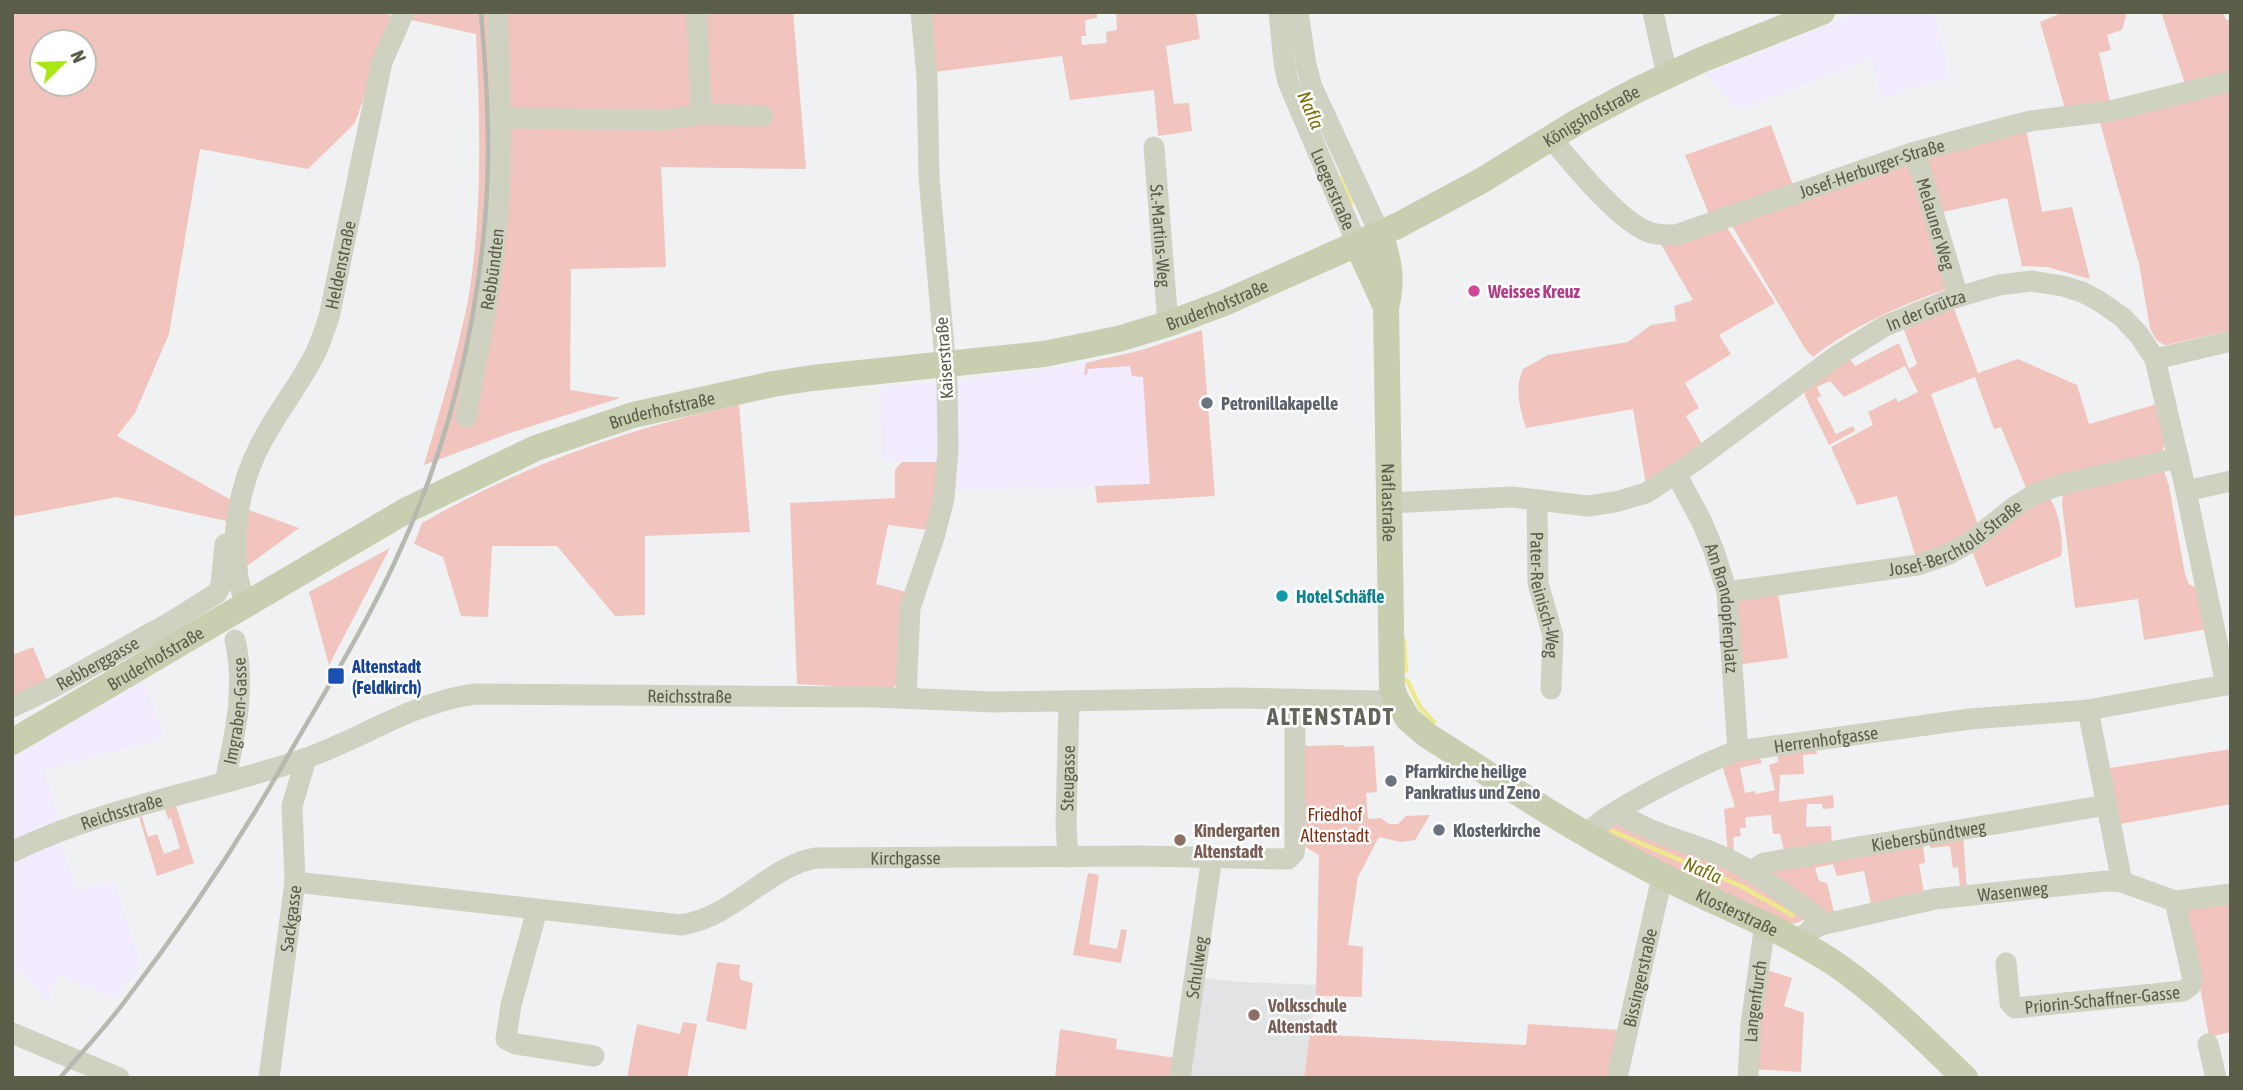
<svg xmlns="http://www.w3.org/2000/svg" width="2243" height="1090" font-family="'Asap Condensed',sans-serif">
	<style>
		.commercial { fill: #f2eafd }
		.education { fill: #e1e3e4 }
		.green { fill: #f1c4be; fill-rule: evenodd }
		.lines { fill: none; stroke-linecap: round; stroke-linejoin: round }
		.stream { stroke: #eee98b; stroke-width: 4.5 }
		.minor { stroke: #cfd2c1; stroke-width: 21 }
		.major { stroke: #c8cfb0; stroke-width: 26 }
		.rail { stroke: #b6b9b0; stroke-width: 4.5 }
		.hotel-dot { fill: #d1479c; stroke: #fff; stroke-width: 2.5 }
		.worship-dot { fill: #6b7280; stroke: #fff; stroke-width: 2.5 }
		.culture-dot { fill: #0f9aa8; stroke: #fff; stroke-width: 2.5 }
		.transit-dot { fill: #1a4fb4; stroke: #fff; stroke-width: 2.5 }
		.education-dot { fill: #8d6e63; stroke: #fff; stroke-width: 2.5 }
		.labels { text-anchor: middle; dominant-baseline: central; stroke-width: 5; stroke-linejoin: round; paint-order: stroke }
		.street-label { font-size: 18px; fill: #5a5e48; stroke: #fff }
		.hotel-label { font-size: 18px; font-weight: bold; fill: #b23c85; stroke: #fff; text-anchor: start }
		.worship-label { font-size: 18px; font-weight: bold; fill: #5b616d; stroke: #fff; text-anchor: start }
		.culture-label { font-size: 18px; font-weight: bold; fill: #0d838f; stroke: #fff; text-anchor: start }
		.transit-label { font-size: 18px; font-weight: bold; fill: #164399; stroke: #fff; text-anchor: start }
		.park-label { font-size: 18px; fill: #832f15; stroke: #fff }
		.education-label { font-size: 18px; font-weight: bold; fill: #785e54; stroke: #fff; text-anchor: start }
		.water-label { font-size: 19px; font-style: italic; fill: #78720c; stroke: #fff }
		.district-label { font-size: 24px; font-weight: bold; letter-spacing: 2px; fill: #63655c; stroke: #fff }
	</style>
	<rect width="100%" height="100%" fill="#f0f1f3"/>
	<path class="commercial" d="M1861,12h73l15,66 -68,20 -9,-40 -133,52 -34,-36z
		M1142,350l8,134 -206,7 2,-29 -64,-1 -2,-74 56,-4 126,-16z
		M143,680l19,51 -4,9 -114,30 17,61 -5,3 22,57 36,-10 26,84 -25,33 -57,-24 -11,28 -27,-33 -8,18v-229z"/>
	<path class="education" d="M1200,978l42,4 75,3 -13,93h-120z"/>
	<path class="green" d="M12,12h374l6,5 -37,106 -47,46 -108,-20 -31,185 -34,79 -18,23 132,74 50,18 -78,57 5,-64 -109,-24 -105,20zM42,42h42v42h-42z
		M416,12h377l13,157 -145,-2 5,100 -95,2 -1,121 50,8 -110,35 -86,32c16,-54 33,-109 44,-165 15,-87 12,-178 8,-266l-65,-14z
		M931,12h166v6l-12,2 1,16h-5l1,9 25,-2 -1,-11 11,-2 -1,-18h80l4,27 -34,7 8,58 15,-1 3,28 -34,5 -4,-46 -84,10 -8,-44 -127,16z
		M2064,12h63l-5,18 -15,5 4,15 -12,3 12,53 -45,6 -26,-90z
		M2161,12h62l3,8 5,-1v57l-45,11z
		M2231,86v244l-65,15c-9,-2 -12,-8 -16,-17l-11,-64 -40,-145z
		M1771,125l23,63 -84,29 -25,-62z
		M2026,128l16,84 30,-5 18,72 -43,-12 -25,-1 -15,-68 -69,15 -10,-53 3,-4z
		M1899,164l12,2 35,123c-46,17 -94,37 -133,68l-7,-7 -74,-124z
		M1726,226l49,77 -56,32 12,19 -46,29 14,25 -13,8 17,30 -57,39 -13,-76 -107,19c-6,-19 -12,-40 -3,-59l25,-14 80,-13 23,-17 25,-4 -2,-15 19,-6 -34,-59z
		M1953,306l25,67 40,-14 59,26 12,39 68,-20 8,39 -3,10 -136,35 -25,-61 -7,2 -19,-52 -44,17 49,136 -63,31 -20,-65 -40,9 -26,-58 42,-22 -5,-13 28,-14 2,4 20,-10 -13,-26 -61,31 -14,-16 -13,6 4,9 -4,2 19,36 17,-8 2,5 -26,14 -24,-49v-5l42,-36 8,11 44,-23 10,26 8,-5 -14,-36z
		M1202,330l13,166 -118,7 -2,-17 55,-2 -7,-107 -11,-1 -2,-10 -42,3 -1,6h-3l2,-12 56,-13z
		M739,405l11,127 -105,4v79l-30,1 -58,-70h-65l-4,71 -27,-1 -18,-59 -29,-13 8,-21c99,-57 206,-95 317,-118z
		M902,462h36l-1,25 -9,43 -40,-5 -12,59 30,8 -8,92 -8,5 -93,-5 -7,-181 105,-5v-28z
		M2163,468l6,18 16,88 4,10 10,5 9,40 -64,11 -6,-41 -63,9 -13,-104 1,-11z
		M2049,497c10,14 15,43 12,59l-75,31 -15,-39 31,-23z
		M390,548l-61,117 -20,-73z
		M1778,592l10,66 -51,7 -1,-59 4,-6z
		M33,647l14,34 -35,16v-42z
		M1815,744l2,10 -14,1 1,19 -24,1 -1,27 54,-7 1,13 -11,1 -1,-5h-15l-1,23 25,-1 1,21 -47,8 -5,-21h-7l-2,-19 -24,2 -2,2 1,9h-6l1,8 -8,1 1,12 -6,5 -4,-45 11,-2 -14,-45 37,-9 4,10 -22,5 5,25 10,-2 1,3 19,-4 -6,-25 9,-3 -1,-13z
		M1344,745l1,2 29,-1 3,46 -11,1 2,26 13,-1 8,6h9l8,-8 24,-1 -15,25 -14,2 -22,-5 -21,40 -10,68 15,2 -1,50 -46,-1 3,-141 -15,-9 -2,-100z
		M2231,749v55l-116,21 -11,-56z
		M176,806l18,57 -37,13 -18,-59 3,-1 6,21 9,-3 7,20 16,-6 -9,-30 -3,1 -3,-10z
		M1613,821l86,29 108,68 -10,5 -8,1 -184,-87 1,-10z
		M1963,835l4,54 -7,-2 -2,-20 -5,1 -3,-22 -20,2v-4h-7l2,19 -6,1 5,29 -52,15 -8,-37 -27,5 -4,-12 -18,4 4,13 8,2 8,33 -10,-1 -60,-46z
		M1088,873l11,2 -10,69 28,5 4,-20 6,1 -6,33 -48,-8z
		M2231,898v134l-22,5 -23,-128z
		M717,962l23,3 -1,10 2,5 12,3 -7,47 -40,-9z
		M1764,969l28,9 -8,28 20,7 -3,59 -48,-3z
		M683,1022l14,2 -10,54h-60l10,-54 43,10z
		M1528,1024l92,6 -7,48h-309l6,-44 216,11z
		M1060,1029l57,10 -1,10 60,9 -3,20h-118z"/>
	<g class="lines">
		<path class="stream" d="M1340,178l11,25
			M1404,640l2,31
			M1407,680l13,27 14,15
			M1612,831l129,55 51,29"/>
		<g class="minor">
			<path d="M697,12l4,102"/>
			<path id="s1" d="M1279,12l5,51 4,19 69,162"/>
			<path d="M1298,12l8,53 6,22 68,147"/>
			<path d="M1653,12l14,63"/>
			<path d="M502,118l163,2 36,-6 62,2"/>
			<path id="s2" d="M1551,138c21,25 64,78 93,92 10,5 20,5 32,5l239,-83 80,-22 35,-9 81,-10 120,-30"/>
			<path id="s3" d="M1154,147l14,177"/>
			<path id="s4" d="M1915,152l43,145"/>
			<path d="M2155,359l76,-18"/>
			<path id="s5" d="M466,417c9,-51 20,-102 27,-153 11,-84 8,-168 4,-252"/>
			<path id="s6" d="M1676,474l25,46 13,31 13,41 11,159"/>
			<path d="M2186,491l45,-10"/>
			<path id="s7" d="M1537,500l1,83 15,53 -2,53"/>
			<path id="s8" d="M1389,503l123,-6 76,9 27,-4 31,-9 46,-30 143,-106 50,-31 66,-27 48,-14 33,-4 31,5 19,6 17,9 23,16 17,18 16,24 31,132 40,194"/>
			<path id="s9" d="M1727,592l191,-27 31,-11 20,-11 45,-36 23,-14 29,-10 112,-25"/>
			<path id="s10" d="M245,603c-18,-50 -9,-111 15,-158 16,-32 40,-60 56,-93 5,-11 9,-23 13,-35l53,-255 22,-50"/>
			<path d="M906,698l4,-90 25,-74 9,-36 4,-48 -1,-69 -18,-204 -2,-100 -6,-65"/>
			<path id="s11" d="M12,707l38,-18 121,-67 46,-29 4,-8 4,-41"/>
			<path d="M2088,710l34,172"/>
			<path id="s12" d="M225,782c10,-47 21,-95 10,-142"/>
			<path d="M1617,811c32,24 73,30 109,47 32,15 61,38 90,58l5,9"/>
			<path id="s13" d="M1587,834c14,-20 125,-76 151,-83l232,-32 118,-9 143,-26"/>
			<path id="s14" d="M12,852c92,-45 193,-60 289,-92 61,-21 109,-57 174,-66l400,3 119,5 242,-4 142,3 17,-4"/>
			<path id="s15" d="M1068,857l-2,-32 3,-124"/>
			<path id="s16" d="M1751,871l13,-8 343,-58"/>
			<path id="s17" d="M295,882l386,43c52,-7 89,-60 135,-67l325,-2 147,3 6,-6 1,-7v-147"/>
			<path d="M537,910l-26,95 -5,34 10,5 78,12"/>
			<path id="s18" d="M1797,941l12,-10 12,-6 114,-26 171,-18 16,1 53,19 56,-7"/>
			<path id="s19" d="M2006,963l4,40 5,5 168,-17 7,-5 3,-6 -18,-79"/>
			<path d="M12,1033l107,45"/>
			<path d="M2208,1044l8,34"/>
			<path id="s20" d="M269,1078l26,-196 -3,-76 12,-40v-7"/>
			<path id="s21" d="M1180,1078l32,-221"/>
			<path id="s22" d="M1617,1078l45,-201"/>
			<path id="s23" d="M1748,1078l3,-54 14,-100"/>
		</g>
		<g class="major">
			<path id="s24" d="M1380,234c9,26 13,47 6,73l6,380 3,10 13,22 20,17c77,48 154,100 236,141 57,29 116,51 170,86 48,33 89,75 131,115"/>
			<path d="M1357,244l29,63"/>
			<path id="s25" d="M12,742l395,-232 129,-62 97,-33 140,-31 39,-6 232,-24 74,-15 50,-15 56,-21 173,-77 84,-45 96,-59 60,-32 64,-30 121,-48"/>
		</g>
		<path class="rail" d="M60,1078c21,-25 45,-50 65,-77 58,-76 117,-164 164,-247 40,-69 81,-135 113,-208 46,-101 74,-216 83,-326 6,-69 2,-139 -4,-208"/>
	</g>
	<circle class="hotel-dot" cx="1474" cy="291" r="7"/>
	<g class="worship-dot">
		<circle cx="1207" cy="403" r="7"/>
		<circle cx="1391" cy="781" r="7"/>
		<circle cx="1439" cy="830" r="7"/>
	</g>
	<circle class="culture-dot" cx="1282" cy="596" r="7"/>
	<rect class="transit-dot" x="327" y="667" width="18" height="18" rx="3.5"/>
	<g class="education-dot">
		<circle cx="1180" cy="840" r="7"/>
		<circle cx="1254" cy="1015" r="7"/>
	</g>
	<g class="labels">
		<g class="street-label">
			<text stroke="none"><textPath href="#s25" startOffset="1720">Königshofstraße</textPath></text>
			<text stroke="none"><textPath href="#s2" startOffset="371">Josef-Herburger-Straße</textPath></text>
			<text stroke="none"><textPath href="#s1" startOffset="187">Luegerstraße</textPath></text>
			<text stroke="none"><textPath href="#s4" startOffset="75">Melauner Weg</textPath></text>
			<text stroke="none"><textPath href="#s3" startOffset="89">St.-Martins-Weg</textPath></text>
			<text stroke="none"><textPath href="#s10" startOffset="362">Heldenstraße</textPath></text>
			<text stroke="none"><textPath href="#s5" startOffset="150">Rebbündten</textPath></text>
			<text stroke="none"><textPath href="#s25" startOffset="1300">Bruderhofstraße</textPath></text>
			<text stroke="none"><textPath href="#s8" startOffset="595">In der Grütza</textPath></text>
			<text transform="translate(944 358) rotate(-94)">Kaiserstraße</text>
			<text stroke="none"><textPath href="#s25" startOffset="733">Bruderhofstraße</textPath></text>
			<text stroke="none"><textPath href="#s24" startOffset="270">Naflastraße</textPath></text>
			<text stroke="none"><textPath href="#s9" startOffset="238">Josef-Berchtold-Straße</textPath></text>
			<text stroke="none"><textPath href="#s7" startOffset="96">Pater-Reinisch-Weg</textPath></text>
			<text stroke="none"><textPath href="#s6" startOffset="144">Am Brandopferplatz</textPath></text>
			<text stroke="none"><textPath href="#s25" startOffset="166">Bruderhofstraße</textPath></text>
			<text stroke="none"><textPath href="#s11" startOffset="96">Rebberggasse</textPath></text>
			<text stroke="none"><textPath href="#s14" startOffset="705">Reichsstraße</textPath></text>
			<text stroke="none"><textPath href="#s12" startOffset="72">Imgraben-Gasse</textPath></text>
			<text stroke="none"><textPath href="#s13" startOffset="262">Herrenhofgasse</textPath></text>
			<text stroke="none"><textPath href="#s15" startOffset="79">Steugasse</textPath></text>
			<text stroke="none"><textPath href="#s14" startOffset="117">Reichsstraße</textPath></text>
			<text stroke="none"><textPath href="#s16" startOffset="182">Kiebersbündtweg</textPath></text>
			<text stroke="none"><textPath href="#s17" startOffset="630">Kirchgasse</textPath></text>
			<text stroke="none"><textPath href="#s18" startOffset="224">Wasenweg</textPath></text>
			<text stroke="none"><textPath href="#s24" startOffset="873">Klosterstraße</textPath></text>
			<text stroke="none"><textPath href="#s20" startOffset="161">Sackgasse</textPath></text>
			<text stroke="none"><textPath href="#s21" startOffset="112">Schulweg</textPath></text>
			<text stroke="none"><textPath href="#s22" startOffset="103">Bissingerstraße</textPath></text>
			<text stroke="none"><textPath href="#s19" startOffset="135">Priorin-Schaffner-Gasse</textPath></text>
			<text stroke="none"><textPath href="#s23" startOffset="77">Langenfurch</textPath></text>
		</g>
		<g class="hotel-label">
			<text x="1488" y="291">Weisses Kreuz</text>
		</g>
		<g class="worship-label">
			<text x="1221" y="403">Petronillakapelle</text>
			<text x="1405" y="771">Pfarrkirche heilige<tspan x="1405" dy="21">Pankratius und Zeno</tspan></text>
			<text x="1453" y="830">Klosterkirche</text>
		</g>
		<g class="culture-label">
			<text x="1296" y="596">Hotel Schäfle</text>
		</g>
		<g class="transit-label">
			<text x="352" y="666">Altenstadt<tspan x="352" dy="21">(Feldkirch)</tspan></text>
		</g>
		<g class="park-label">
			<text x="1335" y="814">Friedhof<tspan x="1335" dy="21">Altenstadt</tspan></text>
		</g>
		<g class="education-label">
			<text x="1194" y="830">Kindergarten<tspan x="1194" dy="21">Altenstadt</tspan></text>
			<text x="1268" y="1005">Volksschule<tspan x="1268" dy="21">Altenstadt</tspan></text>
		</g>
		<g class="water-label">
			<text transform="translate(1311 110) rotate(67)">Nafla</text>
			<text transform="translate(1703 870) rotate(23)">Nafla</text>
		</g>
		<g class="district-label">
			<text x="1331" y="716">ALTENSTADT</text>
		</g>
	</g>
	<rect width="2243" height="1090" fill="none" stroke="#5a5e48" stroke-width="28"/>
	<g transform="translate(63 63) rotate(67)"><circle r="33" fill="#ffffff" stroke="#bdbfb6" stroke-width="2"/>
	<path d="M0-5L12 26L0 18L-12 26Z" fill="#a9e815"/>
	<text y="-10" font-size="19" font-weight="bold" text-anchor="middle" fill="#5a5e48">N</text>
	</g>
</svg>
